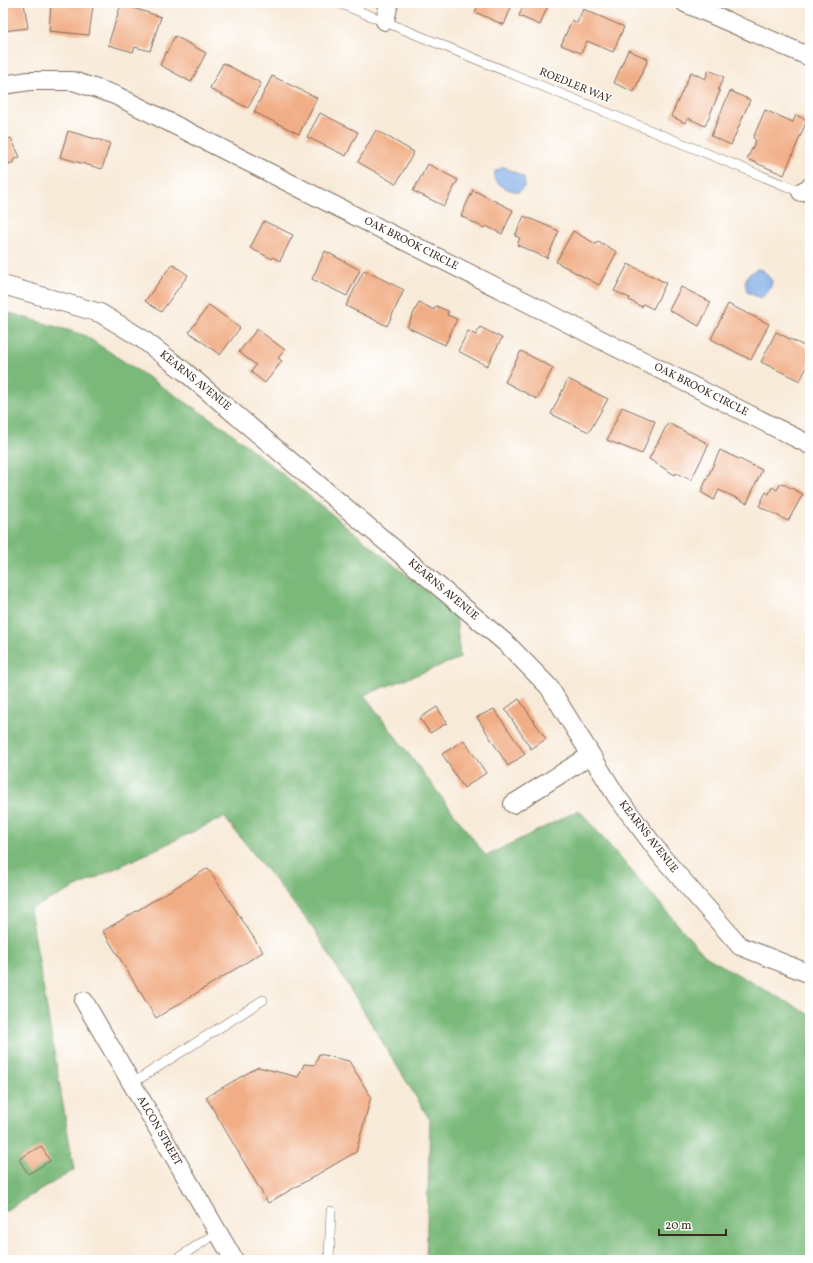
<svg xmlns="http://www.w3.org/2000/svg" width="813" height="1263" font-family="Vollkorn,serif">
	<style>
		.forest { fill: #7ab97a; stroke: #5a724c }
		.water { fill: #7ba9e5; stroke: #5b6a82 }
		.building { fill: #f1ae86 }
		.lines { fill: none; stroke-linecap: round; stroke-linejoin: round }
		.service-casing { stroke: #7d6d5f; stroke-width: 10 }
		.minor-casing { stroke: #7d6d5f; stroke-width: 20 }
		.service { stroke: #fff; stroke-width: 9 }
		.minor { stroke: #fff; stroke-width: 18 }
		.labels { text-anchor: middle; dominant-baseline: central; stroke-width: 3; stroke-linejoin: round; paint-order: stroke }
		.street-label { font-size: 11px; fill: #3b2a1e; stroke: #fff }
	</style>
	<rect width="100%" height="100%" fill="#fff"/>
	<filter id="ink" filterUnits="userSpaceOnUse"><feTurbulence type="fractalNoise" baseFrequency=".025" numOctaves="2"/><feDisplacementMap in="SourceGraphic" scale="8" xChannelSelector="R" yChannelSelector="G"/><feConvolveMatrix kernelMatrix="1 2 1 2 8 2 1 2 1" color-interpolation-filters="sRGB"/></filter>
	<filter id="wash" filterUnits="userSpaceOnUse"><feTurbulence type="fractalNoise" baseFrequency=".012" numOctaves="4" result="noise"/><feDisplacementMap in="SourceGraphic" scale="16" xChannelSelector="R" yChannelSelector="G"/><feGaussianBlur stdDeviation="0.9" result="paint"/><feColorMatrix in="noise" values="0 0 0 0 0 0 0 0 0 0 0 0 0 0 0 0 0 1.4 0 .05"/><feComposite in="paint" operator="in"/></filter>
	<g filter="url(#wash)">
		<rect width="100%" height="100%" fill="#f8ead8"/>
		<path class="forest" d="M3,311l81,24 145,96 227,184 4,43 -96,37 122,161 93,-46 126,146 105,59v245h-384l4,-140 -119,-195 -87,-108 -194,92 44,261 -71,42z"/>
		<path class="water" d="M504,167l20,10 1,9 -6,6c-9,-1 -18,-5 -25,-13l1,-8z
			M757,269l6,1 9,11c0,7 -6,14 -12,17l-13,-6 -2,-10 3,-7z"/>
		<g id="blocks">
			<path class="building" d="M3,3h21l4,25 -25,3z
				M51,3l42,3 -4,29 -40,-4z
				M479,3h34l-9,22 -29,-13z
				M524,3h25l-9,22 -21,-9z
				M121,4l40,13 -11,34 -15,-4 -2,5 -25,-7z
				M583,9l41,18 -11,25 -26,-11 -6,12 -20,-8 11,-25 5,3z
				M175,36l31,17 -15,29 -31,-17z
				M628,50l20,9 -14,33 -20,-9z
				M223,63l38,20 -13,25 -36,-18 -2,-2z
				M709,70l15,7 -6,13 2,1 -15,35 -17,-8 -3,5 -14,-7 20,-44 14,7z
				M272,76l45,22 -18,36 -45,-22z
				M730,91l20,9 -19,45 -20,-9z
				M765,110l28,12 3,-7 11,5 -23,55 -37,-16 9,-19 -3,-2z
				M320,113l38,19 -12,24 -39,-19z
				M376,130l38,22 -18,32 -38,-22z
				M68,131l42,12 -8,26 -42,-12z
				M11,138l9,19 -7,3 1,2 -11,4v-25z
				M428,164l30,16 -14,26 -31,-15z
				M473,190l40,20 -11,24 -16,-8 -2,2 -23,-12z
				M524,216l35,15 -12,27 -30,-13 3,-7 -5,-2z
				M264,221l29,14 -13,26 -7,-4 -1,2 -22,-11z
				M573,231l23,13 2,-3 19,11 -18,33 -43,-23z
				M325,251l35,19 -13,26 -35,-17z
				M172,264l16,11 -27,37 -16,-11z
				M628,264l38,19 -13,26 -10,-5 -1,3 -13,-7 1,-2 -16,-7z
				M364,270l40,20 -17,36 -41,-20z
				M681,287l30,15 -12,24 -30,-16z
				M419,302l15,8 2,-4 12,5 -1,4 10,4 -12,26 -38,-18z
				M728,304l41,20 -18,36 -40,-21z
				M209,305l31,23 -20,27 -31,-23z
				M480,327l22,11 -15,28 -29,-15 10,-20 8,4z
				M257,329l28,21 -7,8 4,3 -17,22 -14,-11 5,-7 -17,-13z
				M776,332l34,17v11l-10,21 -39,-19z
				M521,351l32,17 -16,31 -32,-17z
				M568,379l40,20 -19,33 -38,-18z
				M622,407l33,14 -13,33 -35,-14z
				M668,423l41,21 -18,36 -15,-7 -1,2 -26,-16z
				M720,450l42,20 -15,33 -28,-13 -5,10 -13,-8z
				M781,483l22,11 -15,27 -29,-15 7,-14 3,2 3,-7 5,3z
				M519,699l27,40 -15,10 -26,-40z
				M437,707l10,16 -17,10 -10,-15z
				M494,709l31,45 -17,12 -31,-49z
				M464,740l22,33 -22,15 -22,-34z
				M208,868l55,84 -107,66 -53,-87z
				M319,1054l30,7 22,36 -15,55 -88,51 -62,-106 52,-30 40,10 6,-13 11,1z
				M41,1146l9,15 -22,13 -9,-15z"/>
		</g>
	</g>
	<g filter="url(#ink)">
		<use href="#blocks" fill-opacity="0" stroke="#7d6d5f" stroke-width="1"/>
		<g class="lines">
			<g class="service-casing">
				<path id="service" d="M339,3l462,189
					M131,1084l132,-84
					M175,1260l43,-28
					M329,1260l2,-49"/>
			</g>
			<g class="minor-casing">
				<path id="minor" d="M685,3l125,54
					M385,21l4,-18
					M3,85l26,-4h44l42,14 695,350
					M801,192l9,-5
					M3,285l97,28 41,25 43,33 324,274 41,42 68,110 46,61 77,88 70,28
					M513,804l78,-49
					M84,1001l150,259"/>
			</g>
			<use href="#service" class="service"/>
			<use href="#minor" class="minor"/>
		</g>
	</g>
	<g class="labels">
		<g class="street-label">
			<text transform="translate(575 86) rotate(22)">ROEDLER WAY</text>
			<text transform="translate(411 244) rotate(27)">OAK BROOK CIRCLE</text>
			<text transform="translate(195 381) rotate(39)">KEARNS AVENUE</text>
			<text transform="translate(701 390) rotate(27)">OAK BROOK CIRCLE</text>
			<text transform="translate(443 590) rotate(40)">KEARNS AVENUE</text>
			<text transform="translate(648 837) rotate(52)">KEARNS AVENUE</text>
			<text transform="translate(159 1131) rotate(60)">ALCON STREET</text>
		</g>
	</g>
	<rect width="813" height="1263" fill="none" stroke="#fff" stroke-width="16"/>
	<path d="M659 1229v6h67v-6" fill="none" stroke="#3b2a1e" stroke-width="2"/>
	<text x="665" y="1229" font-size="12" fill="#3b2a1e" stroke="#ffffff" stroke-width="3" paint-order="stroke">20 m</text>
</svg>
